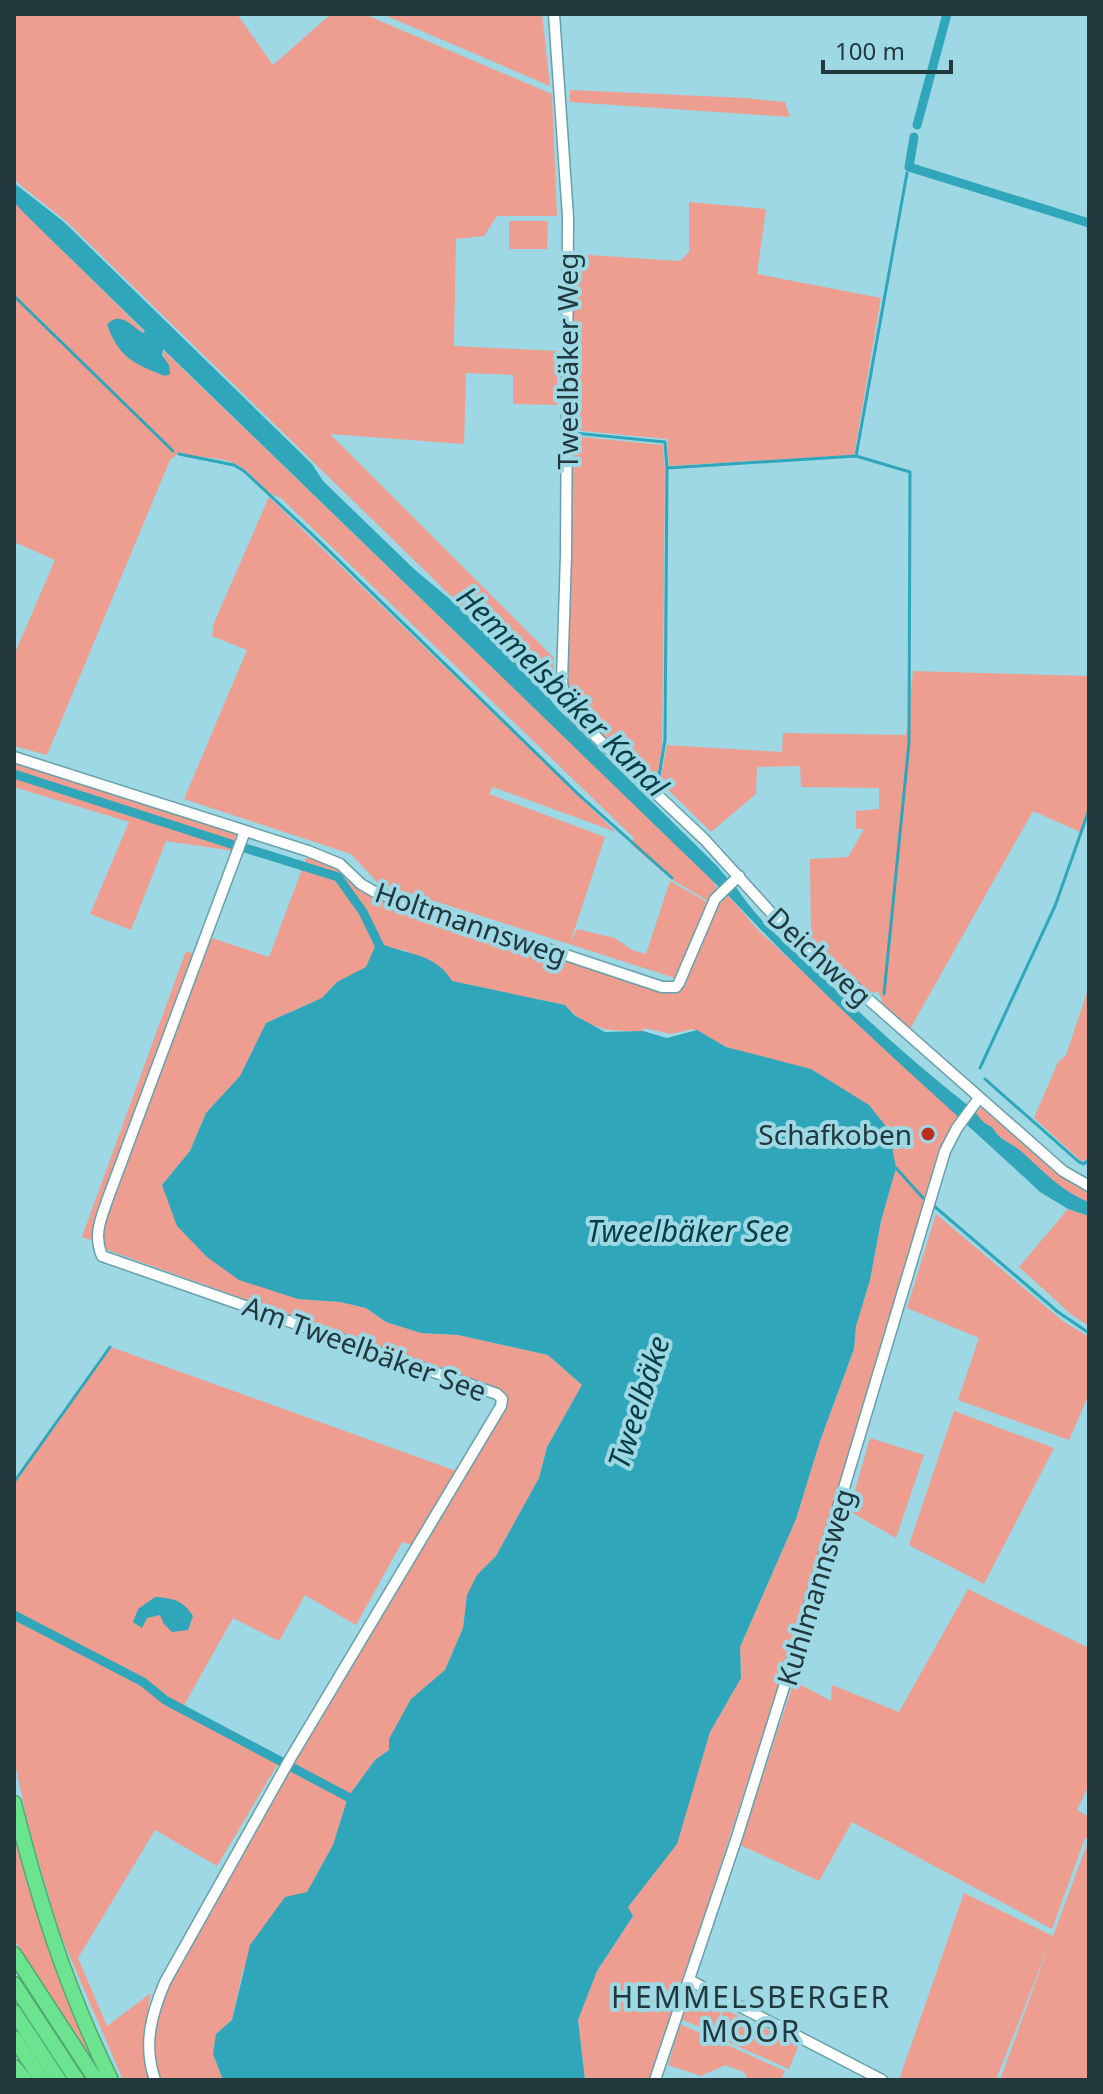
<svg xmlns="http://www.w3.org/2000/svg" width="1103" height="2094" font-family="'Noto Sans',sans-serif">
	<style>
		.green { fill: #ed9e90 }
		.water { fill: #2fa6b9 }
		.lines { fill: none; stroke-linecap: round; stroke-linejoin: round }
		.stream { stroke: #2fa6b9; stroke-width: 3 }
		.canal { stroke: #2fa6b9; stroke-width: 9 }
		.minor-casing { stroke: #66a0ab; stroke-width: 13 }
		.highway-casing { stroke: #52a872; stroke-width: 17 }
		.minor { stroke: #fff; stroke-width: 10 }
		.highway { stroke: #6ce48f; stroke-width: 14 }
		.poi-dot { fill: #bb2f1c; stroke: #9dd8e4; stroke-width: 3 }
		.labels { text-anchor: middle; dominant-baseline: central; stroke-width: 8; stroke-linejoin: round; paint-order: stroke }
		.street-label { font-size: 28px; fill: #21393d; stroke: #9dd8e4 }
		.poi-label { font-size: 28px; fill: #21393d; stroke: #9dd8e4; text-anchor: end }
		.water-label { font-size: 30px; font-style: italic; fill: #083d46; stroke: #9dd8e4 }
		.neighbourhood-label { font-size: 30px; letter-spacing: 2px; fill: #21393d; stroke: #9dd8e4 }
	</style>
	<rect width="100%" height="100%" fill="#9dd8e4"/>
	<path class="green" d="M14,14h223l36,51 58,-51h33l188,80 5,122h-60l-13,20 -28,3 -2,107 103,5v54l-44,-1v-29l-47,-2 -2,71 -134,-10 224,224v35l-21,-17 -466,-454 -53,-42z
		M382,14h160l8,72z
		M570,90l175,8 40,4 5,15 -220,-15z
		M14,202l131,130 -1,1 -11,-6 -26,-3c11,33 30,43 63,50l-9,-26 551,531 5,9 -7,14 -39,-23 -38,-33v-9l-352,-339c-19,-5 -27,-25 -45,-34 -16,-8 -38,-5 -56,-12l-10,8 -123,295 -33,-9v-91l41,-95 -41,-18z
		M689,202l77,7 -9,65 124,24 -27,157 -185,11 -2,-27 -95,-9 2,-176 106,7 9,-9z
		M509,221h39l-1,28h-38z
		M572,436l91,9 2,26 -3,277 -6,37 -77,-71 -8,-11 -3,-16z
		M269,497l347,335 -123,-45 -4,7 116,43 -35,106 7,-14 38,9 17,12 14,4 24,-73 37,21 -32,76 -297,-95 -27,-29 -167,-55 63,-149 -35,-14 2,-13z
		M913,671l176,5v130l-9,26 -47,-21 -123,218 -30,-26 2,-3 -4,-8 -9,1 -58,-51 -1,-83 38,-2 16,-28h-8v-18l23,-2v-21l-78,-1 -1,-21 -43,1 -1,27 -45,38 -51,-50 7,-37 115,7 1,-19 123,2z
		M14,762l220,69 2,7 -2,13 -68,-10 -35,89 -41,-16 39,-92 -115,-35z
		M307,856l30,10 33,28 29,12 275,88 9,-6 33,-80 12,-13 31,36 200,185 -8,11 -23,61 -33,119 -107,349 -137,424h-66l-7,-60 19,-49 36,-55 -6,-9 70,-132 13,-43 31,-54 -1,-31 56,-128 24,-78 34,-91 2,-24 14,-46 11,-59 15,-53 -138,-111 -32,-10 -28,-16 -5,-2 -22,5 -27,-6 -1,3c-33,0 -55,0 -78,-26l-113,-24 -47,-31 -14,-1 -14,-7 -10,25 -30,15 -15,16 -56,25 -26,53 -34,37 -16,38 -28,34 136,114 42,3 26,6 20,14 35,11 37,2 90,20 34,30 -35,62 -8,31 -43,78 -18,19 -11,20 -4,33 -18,42 -34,29 -22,51 -14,10 -27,37 -15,48 -26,48 -64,76 -11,51 -16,14 -3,20 10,26h-64c-13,-33 -4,-65 9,-96l145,-256 193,-323 -6,-14 -395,-142 -7,-9 13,-42 98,-261 60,20z
		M186,951l10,4 -105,285 -9,-3z
		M1089,987v169l-2,4 -6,1 -47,-43 24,-56 8,-7z
		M983,1107l66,57 40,27v11c-18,-6 -38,-21 -52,-34 -7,-5 -11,-13 -18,-18 -9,-8 -22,-12 -27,-23l-13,-7 -4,-8z
		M1068,1209l21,7v110l-17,-11 -53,-48z
		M936,1214l128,108 25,15v57l-20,46 -111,-40 21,-62 -72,-30z
		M111,1347l348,125 -47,73 -10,-3 -46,83 -51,-30 -26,46 -46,-23 -50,89 -34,-24 -3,4 17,16 116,59 -62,104 -62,-36 -77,128 29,68 44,-33 -8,43 7,44h-27l-64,-149 -29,-99 -16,-72v-277z
		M954,1411l100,37 -70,136 -75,-39z
		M870,1438l54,17 -28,83 -47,-27z
		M968,1589l121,59v137l-12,25 12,7v22l-4,-1 -33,91 -200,-107 -33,59 -79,-36 54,-164 37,20 1,-16 67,27z
		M14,1822l92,258 -92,-140z
		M1089,1839v241h-89l52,-143 -56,143h-97l65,-187 89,43z
		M691,1990l33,15 -12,27 -32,-13z
		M724,2009l75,35 -10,25 -77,-34z
		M680,2024l105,47 -4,9h-33l-4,-8 -19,-7 -24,11 -33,-11z"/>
	<path class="water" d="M14,183l50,39 248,242 11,17 91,88 44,37 80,79 21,25 157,155 13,15 -8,9 -558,-540 -1,6 7,10 1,9 -5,2c-31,-12 -47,-19 -58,-52 14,-13 23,1 36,9l2,-2 -121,-118 -10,-11z
		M736,887c21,33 52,59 81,85 49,47 99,93 153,135 9,8 10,15 22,20 6,12 19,16 29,24 21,19 41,41 68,51v14l-21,-7 -28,-17c-105,-98 -215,-192 -312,-297z
		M377,942c28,13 58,10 75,39l113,24 9,10 31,17 38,-1 24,7 30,-8 29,17 85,22 58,36 20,25 7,38 -15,53 -11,59 -14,46 -2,23 -34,92 -24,78 -56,128 1,31 -31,54 -33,112 -49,63 5,9 -36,55 -19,49 7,60h-362l-10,-26 3,-20 16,-14 18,-75 35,-48 22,-5 26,-47 15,-48 27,-37 14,-10v-11l22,-40 34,-29 18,-42 4,-33 10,-20 19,-19 43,-78 8,-31 35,-62 -34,-30 -90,-20 -37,-2 -35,-11 -20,-14 -26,-6 -42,-3 -59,-19 -32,-23 -30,-31 -15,-41 28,-34 16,-38 34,-37 26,-53 56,-25 15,-16 29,-15z
		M155,1597c18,1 28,3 38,19l-5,14 -16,2 -8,-8 -4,-9 -13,3 -5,10 -9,-6 5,-13z"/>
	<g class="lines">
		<path class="stream" d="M14,296l159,155
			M574,433l91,9 2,26
			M179,454l55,11 10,6 73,68 261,255 94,84
			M856,456l51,-283
			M659,776l6,-36 2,-272 189,-12 54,16 -1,271 -25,251
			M980,1068l75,-162 34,-96
			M985,1079l94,83 5,2 5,-5
			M896,1168l27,30
			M934,1206l124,106 31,21
			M14,1482l96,-135"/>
		<path class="canal" d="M917,125l30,-111
			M914,137l-5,30 180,56
			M14,774l217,70
			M245,848l93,29 25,35 19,39
			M14,1615l129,67 22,18 183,97"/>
		<g class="minor-casing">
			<path id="minor" d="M554,14l14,203 -2,338 -4,125 1,13 10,22 132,125 69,76 289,255 26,15
				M14,757l294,94 32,13 21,20 12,7 289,96h14l3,-4 36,-84 24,-23
				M689,1980l193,100
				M155,2080c-12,-35 -4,-65 10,-98l125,-223 211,-353 1,-7 -5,-5 -395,-138c-9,-22 -1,-37 6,-58l137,-367
				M655,2080l82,-243 56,-179 152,-507 12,-23 22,-30"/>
		</g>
		<g class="highway-casing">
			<path id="highway" d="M14,1803c25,99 52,185 97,277
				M14,1954l82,126
				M14,1984l63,96
				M14,2012l45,68
				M14,2038l28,42
				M14,2067l11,13"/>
		</g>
		<use href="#minor" class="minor"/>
		<use href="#highway" class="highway"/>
	</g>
	<circle class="poi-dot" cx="928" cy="1134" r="8"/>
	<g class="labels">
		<g class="street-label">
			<text transform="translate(567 361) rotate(-90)">Tweelbäker Weg</text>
			<text transform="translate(471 923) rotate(19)">Holtmannsweg</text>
			<text transform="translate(820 956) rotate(43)">Deichweg</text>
			<text transform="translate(365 1348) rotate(20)">Am Tweelbäker See</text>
			<text transform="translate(815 1587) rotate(-73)">Kuhlmannsweg</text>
		</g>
		<g class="poi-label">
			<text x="912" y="1134">Schafkoben</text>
		</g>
		<g class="water-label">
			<text transform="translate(563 691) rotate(45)">Hemmelsbäker Kanal</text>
			<text x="688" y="1230">Tweelbäker See</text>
			<text transform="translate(638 1402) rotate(-72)">Tweelbäke</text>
		</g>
		<g class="neighbourhood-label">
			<text x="751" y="1996">HEMMELSBERGER<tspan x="751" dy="34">MOOR</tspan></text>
		</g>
	</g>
	<rect width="1103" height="2094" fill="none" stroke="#21393d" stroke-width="32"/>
	<path d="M823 60v12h128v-12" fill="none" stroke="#21393d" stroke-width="4"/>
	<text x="835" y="60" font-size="24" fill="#21393d" stroke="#9dd8e4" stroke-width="6" paint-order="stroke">100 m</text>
</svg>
